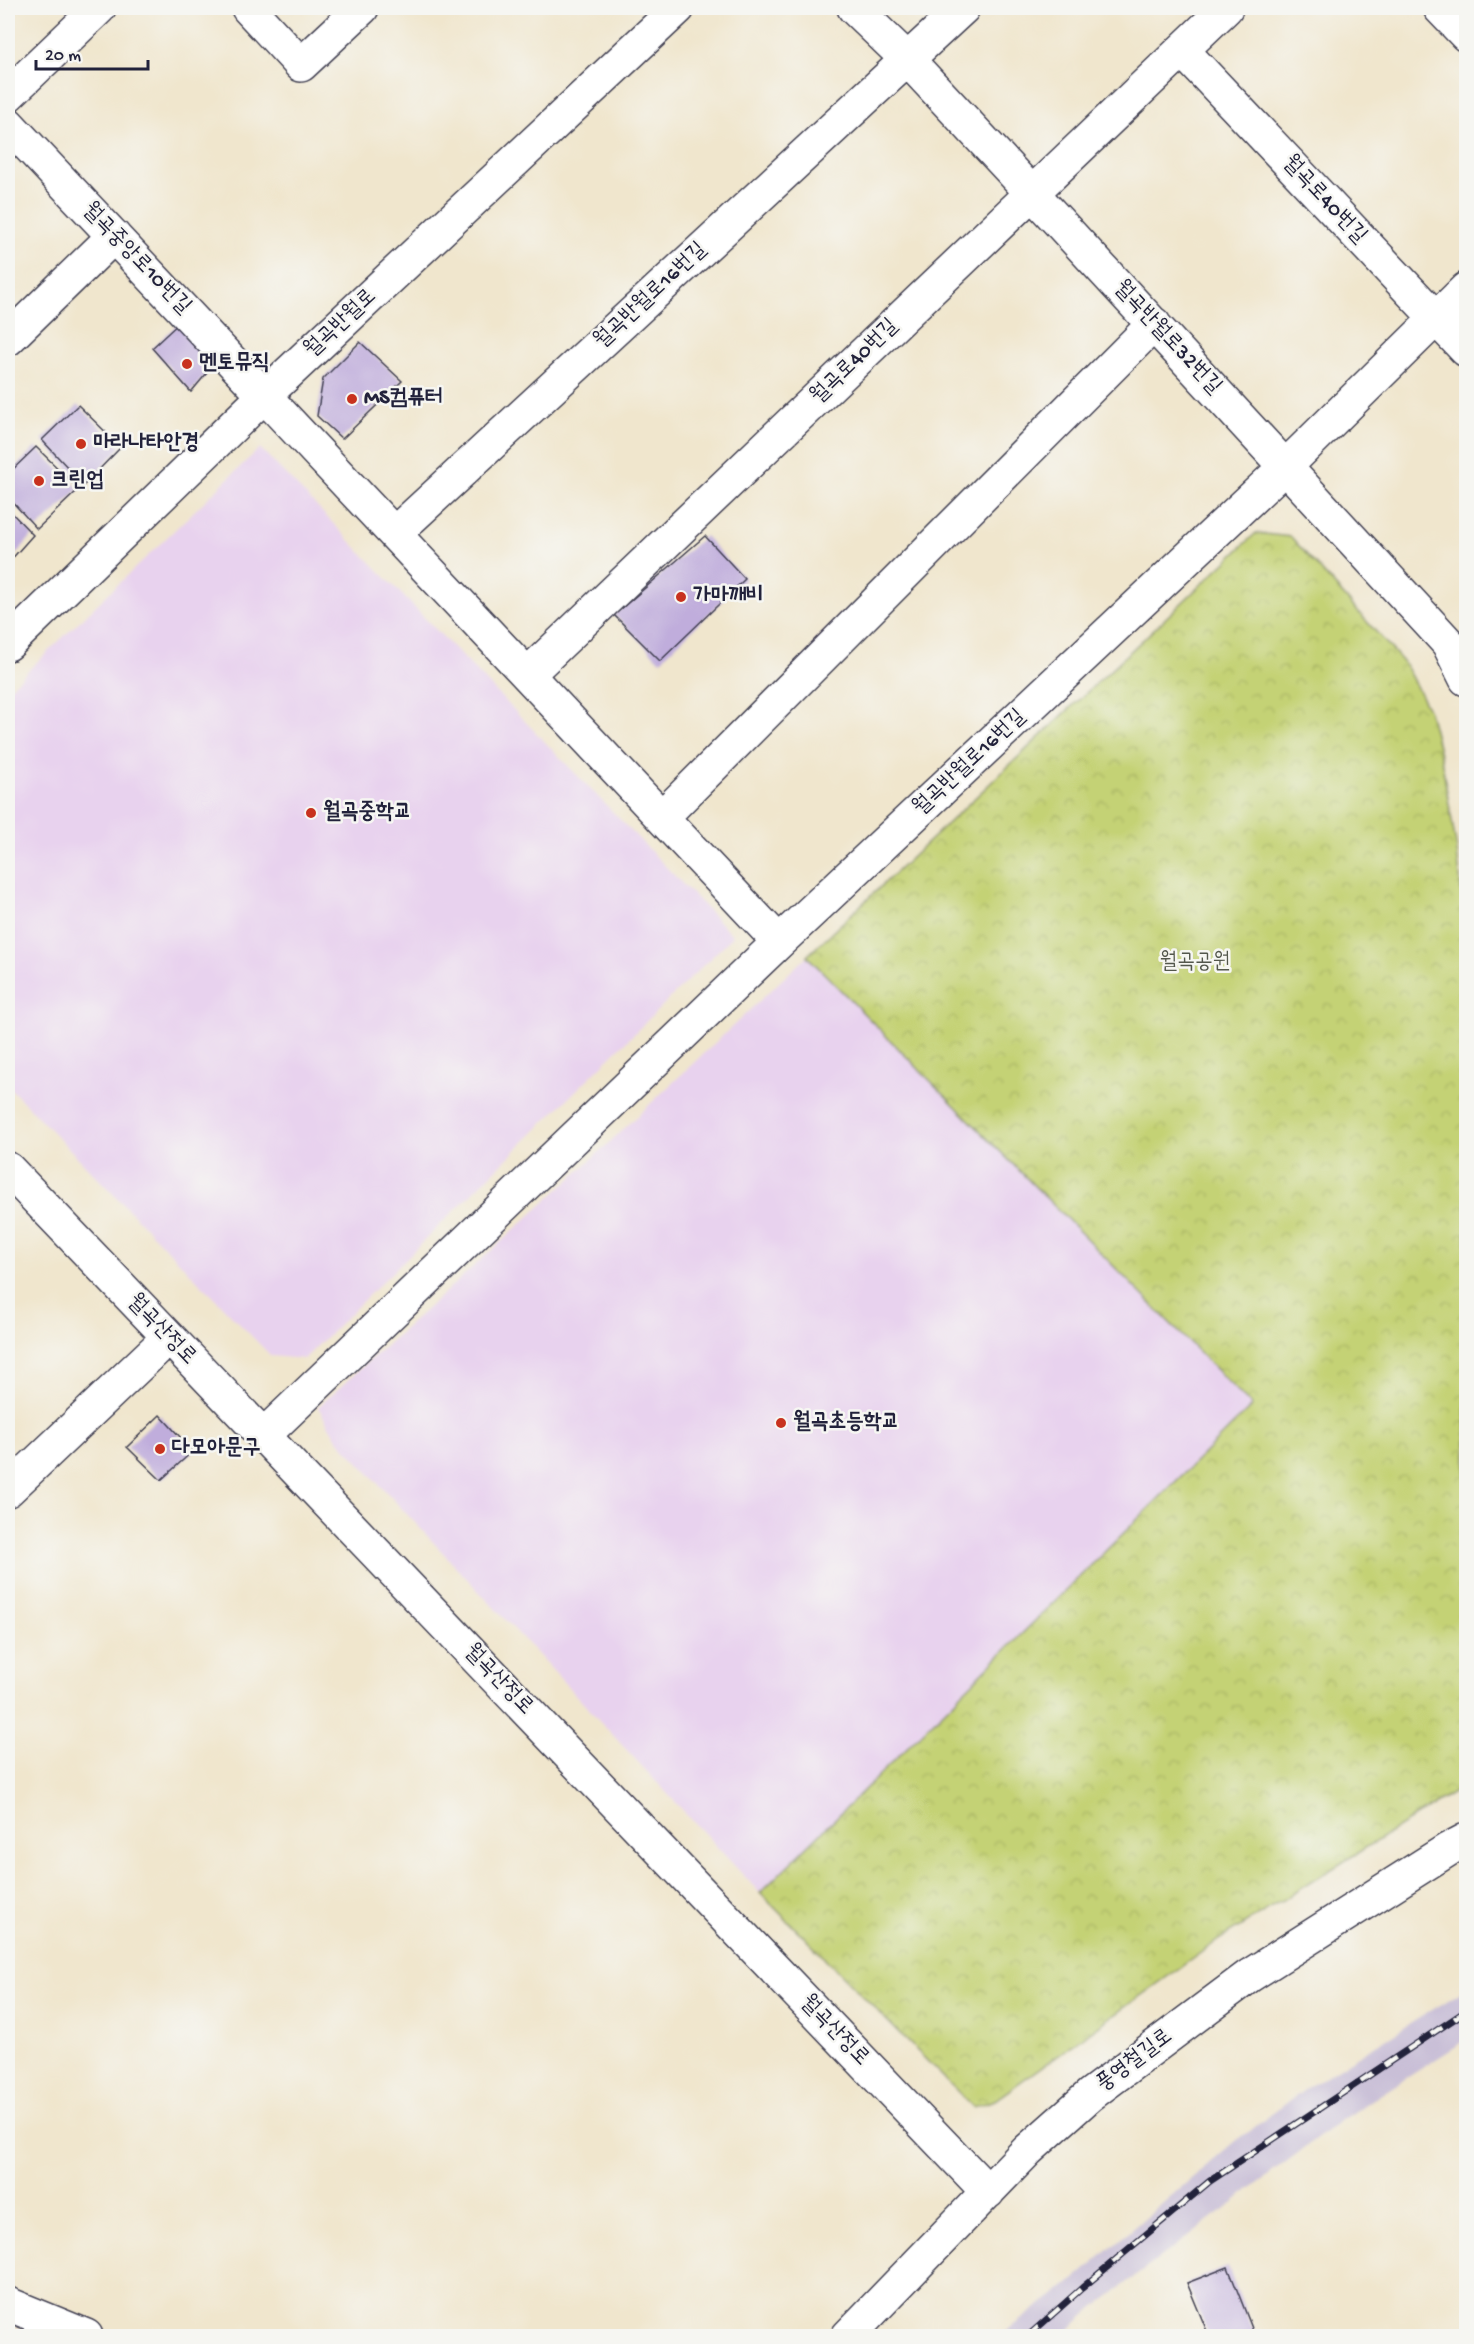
<svg xmlns="http://www.w3.org/2000/svg" width="1474" height="2344" font-family="'Gochi Hand','Poor Story',sans-serif">
	<style>
		.built { fill: #e8d2ee }
		.railway { fill: #c9bfd7 }
		.park { fill: url(#park-crowns); stroke: #737a58; stroke-width: 1.5 }
		.building { fill: #c0addc }
		.lines { fill: none; stroke-linecap: round; stroke-linejoin: round }
		.street-casing { stroke: #413f51; stroke-width: 36 }
		.secondary-casing { stroke: #413f51; stroke-width: 36 }
		.street { stroke: #fff; stroke-width: 33 }
		.secondary { stroke: #fff; stroke-width: 33 }
		.rail-casing { stroke: #22223b; stroke-width: 7 }
		.rail { stroke: #f6f6f2; stroke-width: 4.5; stroke-dasharray: 14; stroke-linecap: butt }
		.poi-dot { fill: #c8321e; stroke: #f6f6f2; stroke-width: 2 }
		.labels { text-anchor: middle; dominant-baseline: central; stroke-width: 5; stroke-linejoin: round; paint-order: stroke }
		.street-label { font-size: 22px; fill: #22223b; stroke: #f6f6f2 }
		.poi-label { font-size: 22px; font-weight: bold; fill: #22223b; stroke: #f6f6f2; text-anchor: start }
		.park-label { font-size: 22px; fill: #53574c; stroke: #f6f6f2 }
	</style>
	<defs>
		<pattern id="park-crowns" width="20" height="18" patternUnits="userSpaceOnUse" patternTransform="scale(1.5)"><rect width="20" height="18" fill="#c4d274"/><path d="M2 6a3 3 0 1 1 6 0M12 15a3 3 0 1 1 6 0" fill="none" stroke="#a8b465"/></pattern>
	</defs>
	<rect width="100%" height="100%" fill="#f6f6f2"/>
	<filter id="ink" filterUnits="userSpaceOnUse"><feTurbulence type="fractalNoise" baseFrequency=".0167" numOctaves="2"/><feDisplacementMap in="SourceGraphic" scale="12" xChannelSelector="R" yChannelSelector="G"/><feConvolveMatrix kernelMatrix="1 2 1 2 8 2 1 2 1" color-interpolation-filters="sRGB"/></filter>
	<filter id="wash" filterUnits="userSpaceOnUse"><feTurbulence type="fractalNoise" baseFrequency=".008" numOctaves="4" result="noise"/><feDisplacementMap in="SourceGraphic" scale="24" xChannelSelector="R" yChannelSelector="G"/><feGaussianBlur stdDeviation="1.35" result="paint"/><feColorMatrix in="noise" values="0 0 0 0 0 0 0 0 0 0 0 0 0 0 0 0 0 1.4 0 .05"/><feComposite in="paint" operator="in"/></filter>
	<g filter="url(#wash)">
		<rect width="100%" height="100%" fill="#f0e6cd"/>
		<path class="built" d="M260,448l473,488 -429,423 -33,-3 -263,-270v-396z
			M807,956l445,450 -492,487 -423,-454 -19,-32 259,-234z"/>
		<path class="railway" d="M1466,1989v51l-122,78 -249,189 -33,29h-63l69,-51 167,-144 75,-55z"/>
		<path class="park" d="M1256,533l35,4 113,126 25,48 12,47 16,92 9,83v852l-246,154 -225,161 -22,7 -213,-214 492,-487 -445,-450z"/>
		<g id="blocks">
			<path class="building" d="M181,321l28,33 -2,19 -16,19 -39,-44z
				M360,342l42,39 -60,58 -25,-23 6,-37z
				M78,405l43,42 -37,38 -42,-45z
				M36,447l43,42 -42,40 -29,-32v-23z
				M8,509l25,26 -25,28z
				M705,536l40,43 -85,82 -46,-46z
				M160,1415l33,36 -32,29 -34,-33z
				M1228,2267l27,69h-46l-22,-53z"/>
		</g>
	</g>
	<g filter="url(#ink)">
		<use href="#blocks" fill-opacity="0" stroke="#413f51" stroke-width="1.5"/>
		<g class="lines">
			<g class="street-casing">
				<path id="street" d="M248,8l53,57 61,-57
					M854,8l54,52 124,133 416,450 18,36
					M1440,8l26,27
					M1182,50l284,300
					M8,95l91,-87
					M8,124l771,818
					M8,339l106,-103
					M395,533l568,-525
					M528,674l698,-666
					M663,816l491,-492
					M264,1435l515,-493 506,-475 181,-178
					M8,1490l160,-152"/>
			</g>
			<g class="secondary-casing">
				<path id="secondary" d="M8,644l257,-249 413,-387
					M8,1169l980,1023
					M8,2304l78,32
					M848,2336l180,-186 62,-55 159,-119 200,-127 17,-9"/>
			</g>
			<use href="#street" class="street"/>
			<use href="#secondary" class="secondary"/>
			<g class="rail-casing">
				<path id="rail" d="M1028,2336l54,-48 128,-107 256,-170"/>
			</g>
			<use href="#rail" class="rail"/>
		</g>
	</g>
	<g class="poi-dot">
		<circle cx="187" cy="364" r="6"/>
		<circle cx="352" cy="399" r="6"/>
		<circle cx="81" cy="444" r="6"/>
		<circle cx="39" cy="481" r="6"/>
		<circle cx="681" cy="597" r="6"/>
		<circle cx="311" cy="813" r="6"/>
		<circle cx="781" cy="1423" r="6"/>
		<circle cx="160" cy="1449" r="6"/>
	</g>
	<g class="labels">
		<g class="street-label">
			<text transform="translate(1324 200) rotate(47)">월곡로40번길</text>
			<text transform="translate(136 259) rotate(46)">월곡중앙로10번길</text>
			<text transform="translate(651 296) rotate(-43)">월곡반월로16번길</text>
			<text transform="translate(341 324) rotate(-43)">월곡반월로</text>
			<text transform="translate(1167 338) rotate(47)">월곡반월로32번길</text>
			<text transform="translate(855 362) rotate(-44)">월곡로40번길</text>
			<text transform="translate(970 763) rotate(-43)">월곡반월로16번길</text>
			<text transform="translate(161 1330) rotate(46)">월곡산정로</text>
			<text transform="translate(498 1680) rotate(46)">월곡산정로</text>
			<text transform="translate(834 2031) rotate(46)">월곡산정로</text>
			<text transform="translate(1135 2061) rotate(-37)">풍영철길로</text>
		</g>
		<g class="poi-label">
			<text x="199" y="364">멘토뮤직</text>
			<text x="364" y="399">MS컴퓨터</text>
			<text x="93" y="444">마라나타안경</text>
			<text x="51" y="481">크린업</text>
			<text x="693" y="597">가마깨비</text>
			<text x="323" y="813">월곡중학교</text>
			<text x="793" y="1423">월곡초등학교</text>
			<text x="172" y="1449">다모아문구</text>
		</g>
		<g class="park-label">
			<text x="1195" y="963">월곡공원</text>
		</g>
	</g>
	<rect width="1474" height="2344" fill="none" stroke="#f6f6f2" stroke-width="30"/>
	<path d="M36 60v9h112v-9" fill="none" stroke="#22223b" stroke-width="3"/>
	<text x="45" y="60" font-size="18" fill="#22223b" stroke="#f6f6f2" stroke-width="4.5" paint-order="stroke">20 m</text>
</svg>
